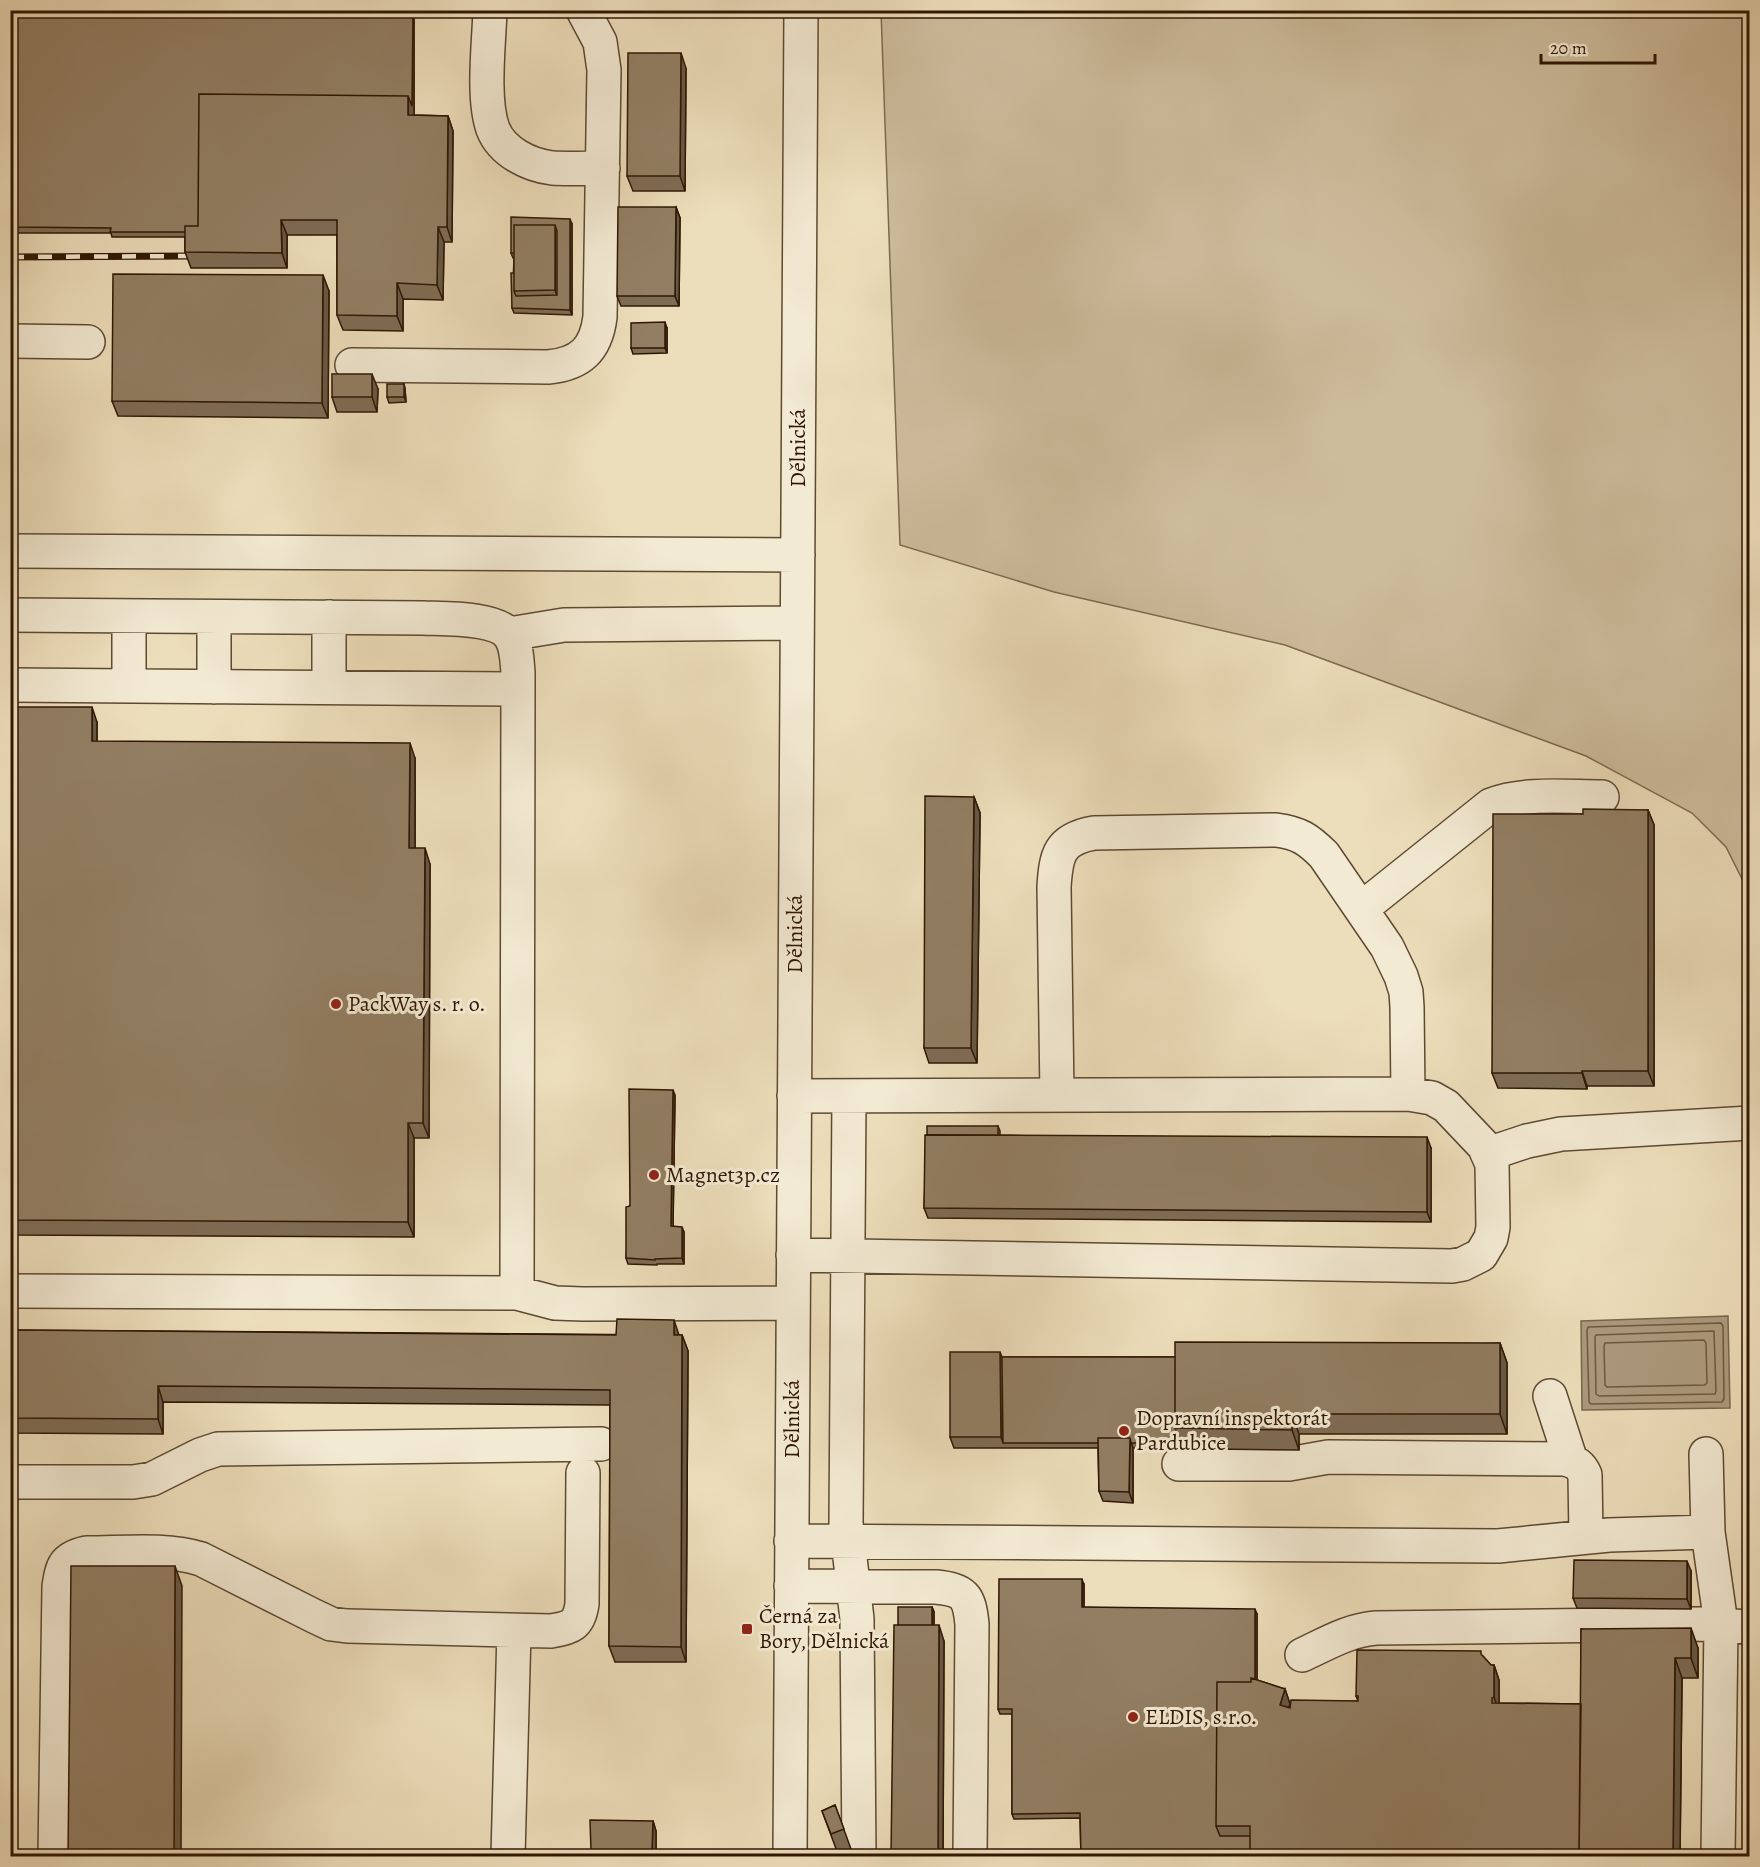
<svg xmlns="http://www.w3.org/2000/svg" width="1760" height="1867" font-family="Alegreya,serif">
	<style>
		.green { fill: #cdbc9c; stroke: #7e6a50; stroke-width: 1.5 }
		.water { fill: #ac9a7d; stroke: #7a664d; stroke-width: 1.5 }
		.lines { fill: none; stroke-linecap: round; stroke-linejoin: round }
		.shore { stroke: #6e5840; stroke-width: 1.5 }
		.minor-casing { stroke: #5e4932; stroke-width: 36 }
		.minor { stroke: #f3ead3; stroke-width: 33 }
		.rail-casing { stroke: #2f1704; stroke-width: 7 }
		.rail { stroke: #f3ead3; stroke-width: 4.5; stroke-dasharray: 14; stroke-linecap: butt }
		.wall { fill: #7e6c55; stroke: #2f1704; stroke-width: 1.5 }
		.shaded-wall { fill: #665845; stroke: #2f1704; stroke-width: 1.5 }
		.building { fill: #927e63; stroke: #2f1704; stroke-width: 1.5 }
		.poi-dot { fill: #8f2418; stroke: #f3ead3; stroke-width: 2 }
		.labels { text-anchor: middle; dominant-baseline: central; stroke-width: 6; stroke-linejoin: round; paint-order: stroke }
		.street-label { font-size: 22px; fill: #2f1704; stroke: #f3ead3 }
		.poi-label { font-size: 22px; fill: #2f1704; stroke: #f3ead3; text-anchor: start }
	</style>
	<rect width="100%" height="100%" fill="#eddebb"/>
	<filter id="stains"><feTurbulence type="fractalNoise" baseFrequency=".00333" numOctaves="4"/><feColorMatrix values="0 0 0 0 .2 0 0 0 0 .09 0 0 0 0 .02 0 0 0 .5 -.17"/></filter>
	<radialGradient id="worn" r=".72"><stop offset=".6" stop-color="#630" stop-opacity="0"/><stop offset="1" stop-color="#630" stop-opacity=".3"/></radialGradient>
	<path class="green" d="M881,11h868v1097h-4l1,-221 -20,-40 -34,-34 -106,-57 -301,-111 -231,-53 -154,-47z
		M1745,1131l5,1v217h-5z"/>
	<path class="water" d="M1728,1316l2,92 -148,2 -1,-89z"/>
	<g class="lines">
		<path class="shore" d="M1721,1323l2,3 1,73 -2,3 -131,2 -2,-2 -2,-72 1,-3z
			M1714,1331l2,60 -1,3 -116,2 -3,-2 -1,-57 1,-2z
			M1704,1340l2,3 1,40 -2,2 -98,2 -2,-2 -1,-39 1,-3z"/>
		<g class="minor-casing">
			<path id="minor" d="M490,10c-1,33 -8,89 3,119 9,23 36,36 59,39 17,1 34,0 51,0
				M10,341l78,1
				M352,365l196,2c33,-3 48,-18 52,-50l4,-247 -4,-28 -17,-32
				M10,551l788,4
				M10,615l413,3c21,1 74,-1 87,18 7,10 7,25 8,37l-1,620
				M509,634l55,-9 233,-2
				M10,685l508,4
				M129,686v-70
				M214,687v-70
				M329,687v-70
				M1361,909l130,-104c33,-13 76,-8 111,-8
				M1057,1095l-3,-208c2,-32 5,-48 40,-54l182,-3c23,3 32,9 48,25l63,92 14,29 5,16 1,15 1,87
				M849,1096l-3,427 11,96 2,237
				M1488,1154l39,-13 34,-7 189,-11
				M793,1255l659,11 11,-2 18,-9 10,-17 2,-11 -1,-63 -8,-18 -38,-40 -14,-8 -24,-4 -614,2
				M10,1291l507,2 38,10 28,1 210,-1
				M1550,1396l21,65
				M1706,1454l2,78 13,92 -3,232
				M1179,1464h110l39,-7 236,2c11,2 17,6 21,16l1,62
				M10,1482h123l19,-3 48,-24 18,-6 383,-5
				M791,1541l707,5 111,-11 99,-3
				M791,1586l145,1c29,3 33,9 36,37l-2,232
				M1302,1655c24,-11 47,-25 74,-27l323,-4 51,3
				M55,1856l4,-269c3,-21 5,-29 27,-34 37,0 81,-5 115,6l113,57 17,8 16,2 204,5c20,-3 28,-6 31,-27l1,-131
				M508,1856l6,-225
				M790,1856l11,-1846"/>
		</g>
		<use href="#minor" class="minor"/>
		<g class="rail-casing">
			<path id="rail" d="M10,257l180,-1"/>
		</g>
		<use href="#rail" class="rail"/>
	</g>
	<path class="wall" d="M10,10h404v105l34,1 5,15 -1,111h-8l-1,58 -40,-1v32l-60,-1 -6,-15v-80h-50v33h-96l-6,-16v-15h-73l-1,-4h-101z
		M686,68l-1,123h-52l-6,-15z
		M676,207l4,11 -1,88h-58l-4,-10z
		M572,224v91l-58,-2 -2,-5 2,-50h-1l-2,-5z
		M329,291l-1,127 -210,-2 -6,-15z
		M667,328v25l-34,1 -2,-6z
		M404,384l1,5 1,13 -17,1 -2,-6z
		M378,389l-1,23h-40l-5,-15z
		M10,707l87,15v20l318,16v90l15,16 -1,274h-15v99l-404,-2z
		M974,797l6,16 -3,250h-48l-5,-15z
		M1648,810l6,15v261h-67v3l-89,-1 -6,-15 91,-259z
		M675,1095l-2,131 11,6v32h-27v1l-29,-1 -2,-6 4,-52z
		M998,1126l2,5v4l431,13v74l-503,-4 -4,-10 3,-73z
		M10,1330l672,5 6,16 -2,311h-71l-6,-16 1,-241 -447,-3v32l-153,-1z
		M1500,1343l7,20v71h-208v16l-166,-2v55l-30,-2 -4,-10 -1,-43h-144l-4,-11 52,-80h173z
		M1691,1571v38l-114,-1 -4,-10z
		M1084,1585v22l173,7v66l28,9 5,15 68,-3 -2,-5 127,-40 8,9h3l5,15v23l82,1v-75l117,19v30h-16l-2,179h-599l-1,-39 -66,1 -2,-5v-100h-12l-2,-5z
		M932,1607l2,5v13l10,16 -1,216h-51l6,-232z
		M835,1805l16,44 -13,5 -16,-43z
		M653,1821l3,10v26h-63l-2,-6z"/>
	<path class="shaded-wall" d="M413,10h1v121l-6,-16v-19z
		M681,53l5,15 -1,123 -5,-15z
		M448,116l5,15 -1,111 -5,-15z
		M676,207l4,11 -1,88 -4,-10z
		M570,219l2,5v91l-2,-5z
		M281,220l6,15v33l-5,-15z
		M555,225l4,11v65l-4,-11z
		M438,227l6,15 -1,58 -6,-15z
		M323,275l6,16 -1,127 -6,-15z
		M397,283l6,16v32l-6,-15z
		M665,322l2,6v25l-2,-5z
		M372,374l6,15 -1,23 -5,-15z
		M404,384l1,5 1,13 -2,-5z
		M92,707l5,15v35l-5,-16z
		M410,743l5,15v106l-6,-16z
		M974,797l6,16 -3,250 -6,-15z
		M1648,810l6,15v261l-6,-15z
		M425,848l5,16 -1,274 -6,-15z
		M1582,1071l5,15v3l-5,-16z
		M673,1090l2,5 -2,136 -2,-5z
		M408,1123l6,15v99l-6,-15z
		M1427,1137l4,11v74l-4,-10z
		M682,1227l2,5v32l-2,-6z
		M674,1320l5,15h-5z
		M682,1335l6,16 -2,311 -5,-15z
		M1500,1343l7,20v71l-7,-20z
		M1000,1352l4,10 -1,81 -2,-6z
		M158,1386l5,16v32l-5,-15z
		M1292,1414l7,20v16l-7,-20z
		M1130,1438l3,10v55l-4,-11z
		M1687,1561l4,10v38l-4,-10z
		M175,1566l7,20 -1,271h-7z
		M1082,1579l2,6v28l-2,-6z
		M932,1607l2,5v28l-2,-5z
		M1255,1609l2,5v84l-2,-6z
		M939,1625l5,16 -1,216h-5v-3z
		M1691,1628l7,20v30l-7,-20z
		M1675,1658l7,20 -2,179h-7z
		M1494,1665l5,15v32l-5,-15z
		M1285,1689l5,15 -5,16 -5,-15z
		M653,1821l3,10v26h-2l-2,-6z"/>
	<path class="building" d="M10,10h403l-1,96 -4,-10 -209,-2 -1,132h-13v6h-75l1,-4 -101,-1z
		M628,53h53l-1,123h-53z
		M199,94l209,2v19l40,1 -1,111h-9l-1,58 -40,-2v33l-60,-1v-95h-56l1,33 -97,-1v-26h13z
		M618,207h58l-1,89h-58z
		M511,217l59,2v91l-58,-2 -1,-35h3v18l2,5 41,-1v-64l-2,-6h-41v28h-3z
		M514,225h41v65l-41,1z
		M113,274l210,1 -1,128 -210,-2z
		M665,322v26h-34v-25z
		M332,374h40v23h-40z
		M387,384h17v13h-17z
		M10,707h82v34l318,2 -1,105h16l-2,275h-15v99l-398,-2z
		M925,796l49,1 -3,251h-47z
		M1583,809l65,1v261h-66v2h-90l1,-259h90z
		M629,1089l44,1 -2,136 11,1v31l-27,1v1l-29,-2v-51l4,-1z
		M927,1126h71v9h-71z
		M925,1135l502,2v75l-503,-4z
		M617,1319l57,1v15h8l-1,312 -72,-1 1,-256 -452,-4v33l-148,-1v-88l606,5z
		M1175,1342l325,1v71h-208v16l-117,-2z
		M950,1352h50l1,85h-51z
		M1002,1357h173v71l5,15h-49l-1,-5h-32v5h-95z
		M1098,1438h32l-1,54 -30,-1z
		M1574,1560l113,1v38l-114,-1z
		M71,1566h104l-1,291h-106z
		M999,1579h83v28l173,2v70l-4,-1v4h-34l-1,144 4,10h30v21h-169l-1,-44 -68,1v-105h-14z
		M898,1607h34v18h-34z
		M894,1625h45l-1,229 -47,1z
		M1691,1628v30h-16l-2,199h-94l2,-228z
		M1357,1650l124,1v3l10,11h3v32l-2,1v5l89,1 -2,153h-329v-31h-34l1,-144h34v-4l34,11 -5,16 10,3 1,-8 67,1v-5h-2z
		M835,1805l9,24 -13,5 -9,-23z
		M590,1820l63,1 -1,30h-61z"/>
	<g class="poi-dot">
		<circle cx="336" cy="1004" r="6"/>
		<circle cx="654" cy="1175" r="6"/>
		<circle cx="1124" cy="1431" r="6"/>
		<rect x="741" y="1623" width="12" height="12" rx="3"/>
		<circle cx="1133" cy="1717" r="6"/>
	</g>
	<g class="labels">
		<g class="street-label">
			<text transform="translate(798 448) rotate(-90)">Dělnická</text>
			<text transform="translate(795 934) rotate(-90)">Dělnická</text>
			<text transform="translate(792 1419) rotate(-90)">Dělnická</text>
		</g>
		<g class="poi-label">
			<text x="348" y="1004">PackWay s. r. o.</text>
			<text x="666" y="1175">Magnet3p.cz</text>
			<text x="1136" y="1418">Dopravní inspektorát<tspan x="1136" dy="25">Pardubice</tspan></text>
			<text x="759" y="1616">Černá za<tspan x="759" dy="25">Bory, Dělnická</tspan></text>
			<text x="1145" y="1717">ELDIS, s.r.o.</text>
		</g>
	</g>
	<rect width="1760" height="1867" fill="none" stroke="#eddebb" stroke-width="36"/>
	<rect x="12" y="12" width="1736" height="1843" fill="none" stroke="#2f1704" stroke-width="3"/>
	<rect x="18" y="18" width="1724" height="1831" fill="none" stroke="#2f1704" stroke-width="1.5"/>
	<path d="M1541 54v9h114v-9" fill="none" stroke="#2f1704" stroke-width="3"/>
	<text x="1550" y="54" font-size="18" fill="#2f1704" stroke="#f3ead3" stroke-width="4.5" paint-order="stroke">20 m</text>
	<rect width="100%" height="100%" filter="url(#stains)"/>
	<rect width="100%" height="100%" fill="url(#worn)"/>
</svg>
